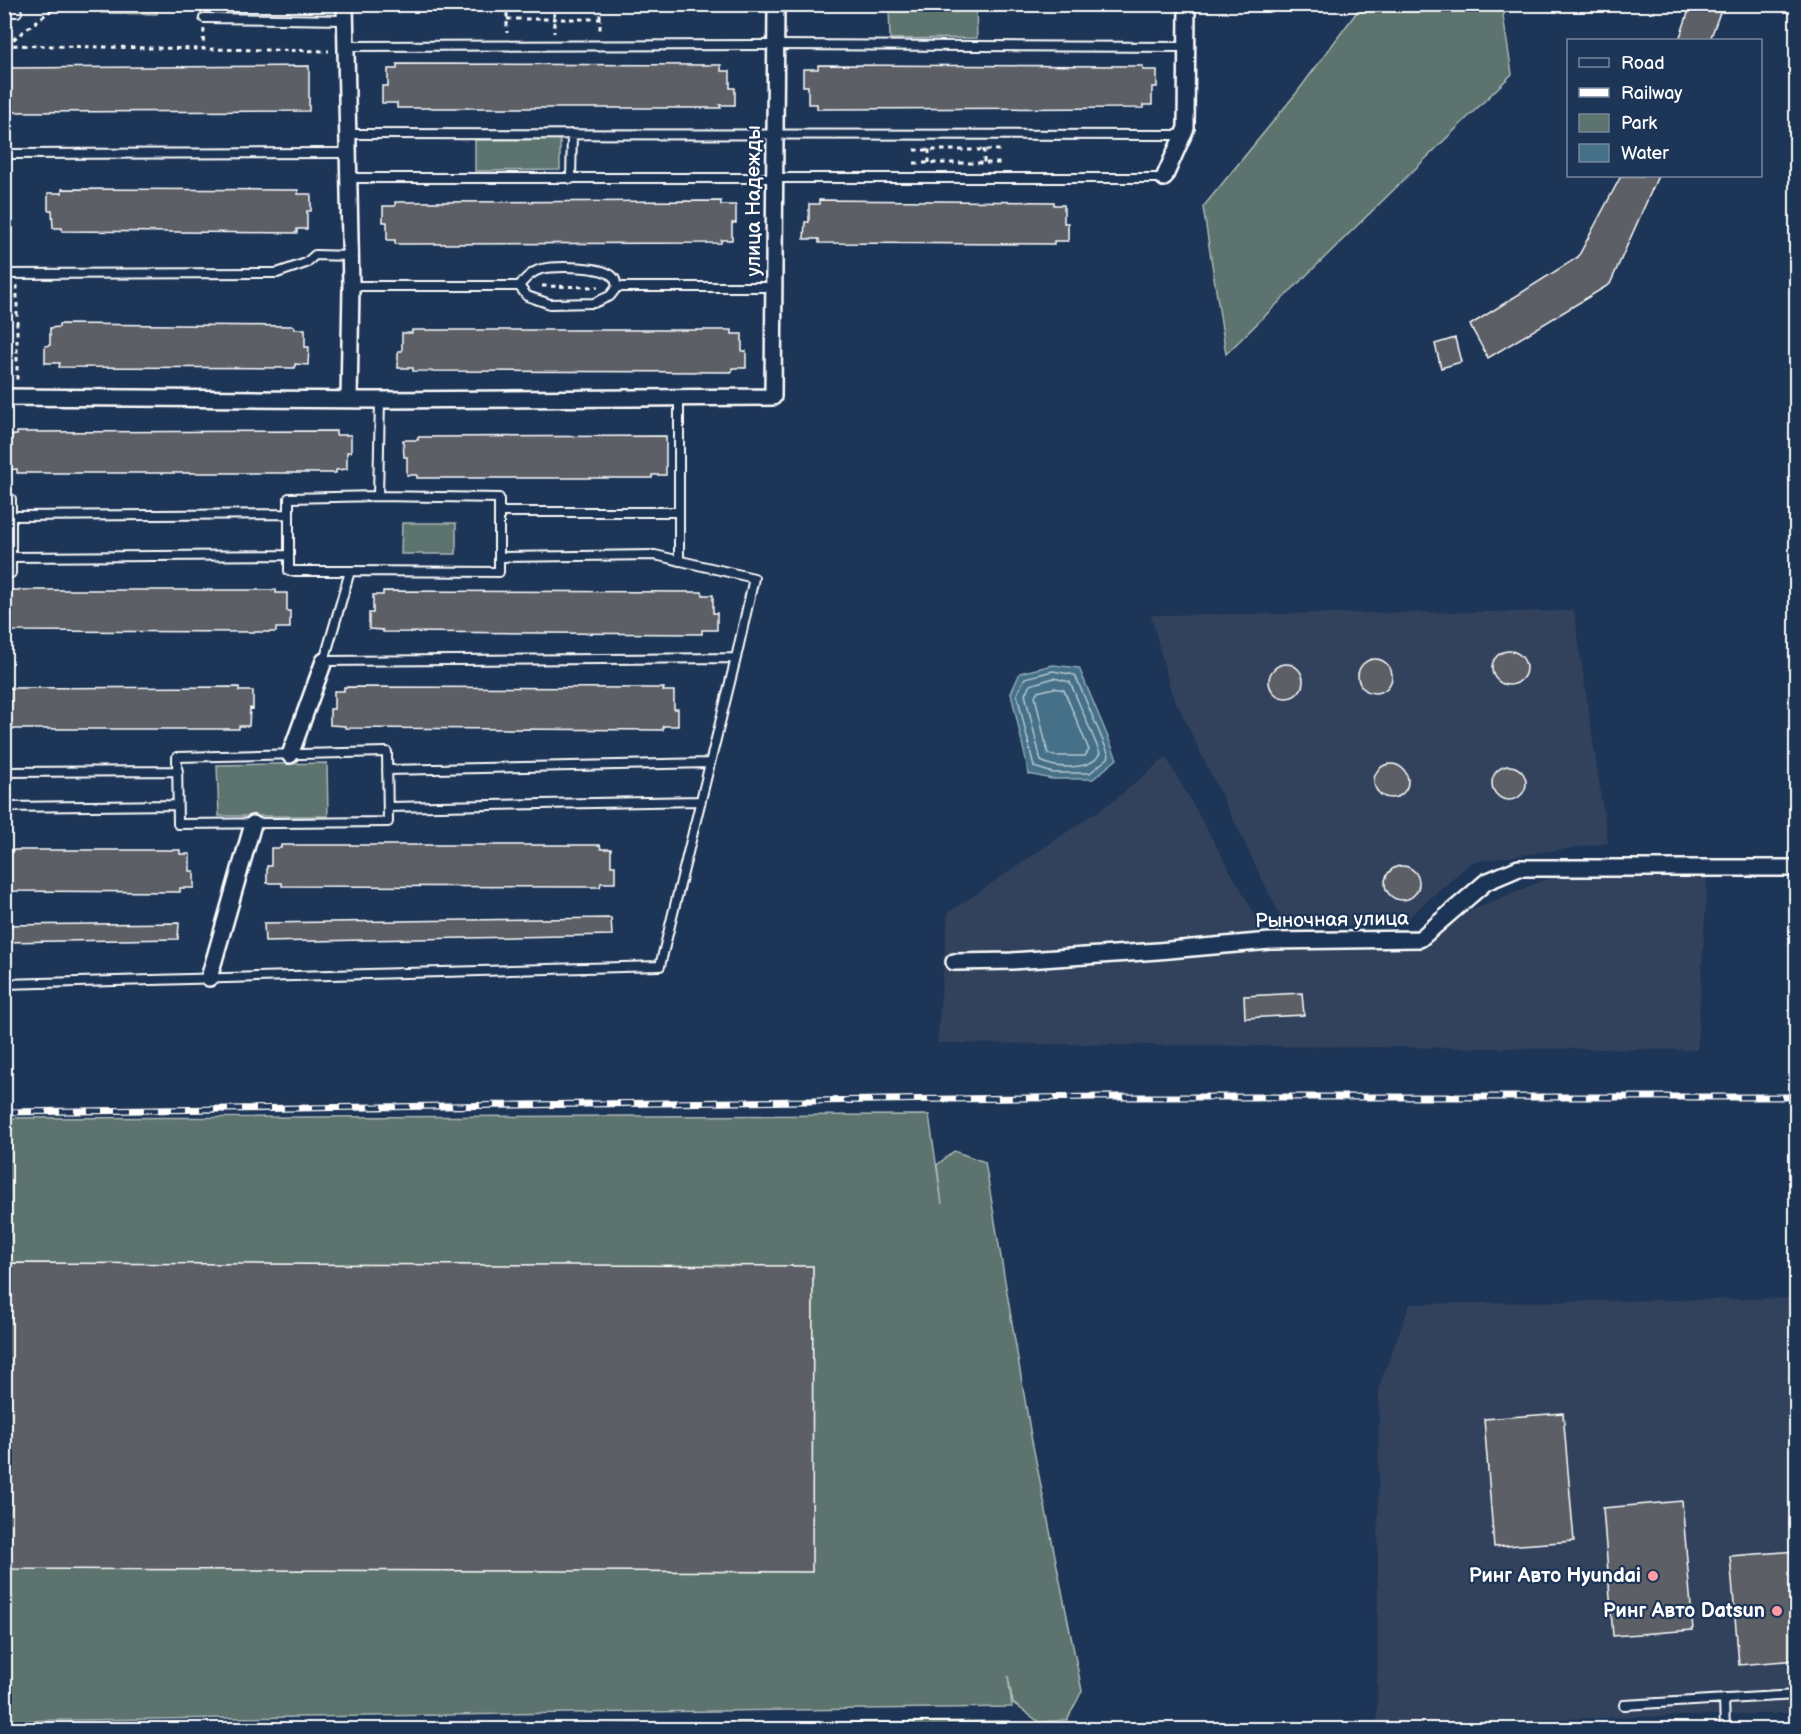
<svg xmlns="http://www.w3.org/2000/svg" width="1801" height="1734" font-family="'Balsamiq Sans',sans-serif">
	<style>
		.built { fill: #30425c }
		.green { fill: #5c736e; stroke: #aeb9b6; stroke-width: 1.5 }
		.water { fill: #447088; stroke: #8fa9b8; stroke-width: 1.5 }
		.lines { fill: none; stroke-linecap: round; stroke-linejoin: round }
		.shore { stroke: #b4c6cf; stroke-width: 1.5 }
		.building { fill: #5b6066; stroke: #fff; stroke-width: 1.5 }
		.lane-casing { stroke: #fff; stroke-width: 12 }
		.street-casing { stroke: #fff; stroke-width: 20 }
		.path { stroke: #fff; stroke-width: 3; stroke-dasharray: 4.5 4.5; stroke-linecap: butt }
		.lane { stroke: #1d3557; stroke-width: 8 }
		.street { stroke: #1d3557; stroke-width: 15 }
		.rail-casing { stroke: #fff; stroke-width: 7 }
		.rail { stroke: #1d3557; stroke-width: 4.5; stroke-dasharray: 14; stroke-linecap: butt }
		.poi-dot { fill: #ff9aa2; stroke: #1d3557; stroke-width: 2 }
		.labels { text-anchor: middle; dominant-baseline: central; stroke-width: 4.5; stroke-linejoin: round; paint-order: stroke }
		.street-label { font-size: 20px; fill: #fff; stroke: #1d3557 }
		.poi-label { font-size: 20px; font-weight: bold; fill: #fff; stroke: #1d3557; text-anchor: end }
	</style>
	<rect width="100%" height="100%" fill="#1d3557"/>
	<filter id="ink" filterUnits="userSpaceOnUse"><feTurbulence type="fractalNoise" baseFrequency=".0167" numOctaves="2"/><feDisplacementMap in="SourceGraphic" scale="12" xChannelSelector="R" yChannelSelector="G"/><feConvolveMatrix kernelMatrix="1 2 1 2 8 2 1 2 1" color-interpolation-filters="sRGB"/></filter>
	<g filter="url(#ink)">
		<path class="built" d="M1574,611l34,232 -136,19 -72,63 -114,3 -115,-236 -20,-77z
			M1166,757l104,184 164,-15 139,-58h135l-11,182 -760,-7 11,-130 169,-115z
			M1796,1298v415l-419,11 2,-338 31,-82z"/>
		<path class="green" d="M101,5h56v9l-56,-1z
			M889,5h87l1,33 -87,1z
			M1362,5h147l-6,11 9,58 -286,280 -23,-147 95,-116z
			M560,139v31l-85,1v-31z
			M402,523h54v31h-55z
			M327,763l1,53h-109l-2,-51z
			M929,1115l13,89 -5,-39 17,-14 31,11 46,274 51,255 -15,29 -28,2 -26,-19 -5,-27 4,31 -1007,14 -1,-603z
			M1010,1721l7,8h-877z"/>
		<path class="water" d="M1053,665l26,3 38,91 -24,20h-41l-23,-5 -18,-81 9,-20z"/>
		<g class="lines">
			<path class="shore" d="M1053,671l22,4 34,80 -1,3 -18,15h-37l-19,-6 -17,-73 8,-16z
				M1054,678l16,4 30,71c-8,18 -44,16 -59,8l-16,-67 5,-9z
				M1054,688l10,2 25,60 -4,6h-30l-7,-2 -13,-58 2,-4z"/>
		</g>
		<path class="building" d="M1691,4h32l-13,36h-31z
			M397,64l324,1v6h9v17h5v17h-15l1,3h-324v-5h-15v-17h6v-17h9z
			M818,65l325,1v4h14v17h-5v18h-9v3l-326,1v-5h-9v-18h-5v-17h15z
			M309,66v45l-305,1v-44z
			M1621,176h37l-48,108 -122,74 -18,-33 108,-68z
			M62,189l236,1v4h13v17h-4v18h-10v4l-235,-2v-3h-9l-1,-18h-4v-17h14z
			M819,200l235,2v3h10v18h4v18h-14v3l-235,-1v-4h-15l1,-17h4v-18h10z
			M721,201v4h15v18h-4v17h-11v3l-326,1v-4h-8v-18h-4v-16h12v-4z
			M59,324l235,2v3h11v18h4l-1,18 -13,-1v4l-236,-1 1,-4h-15v-17l5,-1v-17l9,-1z
			M412,330h320v4h10v17h4v17h-14v4l-319,-1v-3h-15v-17h4v-18h10z
			M1455,338l6,24 -20,6 -6,-24z
			M336,431v4h15v17h-4v17l-11,1v3h-319v-4l-10,1v-18h-3v-17h13v-3z
			M666,436v39h-14v3h-235v-3h-10v-18h-3l-1,-17h15v-3z
			M4,590h272v3h11v18h3v17h-14v4l-272,-1z
			M383,591l319,1 1,3h10v18h4v17h-15v4l-319,-2v-2l-14,-1v-16h4v-18h10z
			M1492 668a17 17 0 1 1 34 0a17 17 0 1 1-34 0Z
			M1358 676a17 17 0 1 1 34 0a17 17 0 1 1-34 0Z
			M1269 681a17 17 0 1 1 34 0a17 17 0 1 1-34 0Z
			M239,687v4h14v18l-3,-1 -1,18h-10v3h-234l-1,-41z
			M344,687l320,1 -1,3h11v18h4v17h-15v4l-318,-2v-2l-15,-1v-16h4v-18h10z
			M1374 781a17 17 0 1 1 34 0a17 17 0 1 1-34 0Z
			M1492 783a17 17 0 1 1 34 0a17 17 0 1 1-34 0Z
			M281,845h319l1,4h10v17h4v17h-14l-1,4 -318,-1v-3h-15v-17h4v-18h10z
			M4,850h176v4h10v17h4v17h-14v4l-176,-1z
			M1385 883a17 17 0 1 1 34 0a17 17 0 1 1-34 0Z
			M611,918l1,17 -347,7 -1,-19z
			M179,923l-1,16 -174,3v-17z
			M1302,993l2,22 -59,3 -1,-22z
			M4,1263l809,3 -1,306 -808,-3z
			M1563,1413l11,128 -80,6 -10,-128z
			M1682,1501l11,129 -80,6 -10,-128z
			M1797,1551v109l-58,5 -9,-109z"/>
		<g class="lines">
			<g class="lane-casing">
				<path id="lane" d="M4,12h13
					M204,18l141,2
					M345,46l431,-1 411,2
					M347,134l837,1
					M4,154l343,-1
					M348,178h816
					M571,179l1,-45
					M4,274l273,-1 29,-10 9,-8 35,1
					M351,286h168l8,10 23,8 44,-1 16,-7 7,-9h158
					M519,286c6,-7 12,-14 22,-17 14,-3 64,-4 73,9 2,2 2,6 3,9
					M679,398v163
					M380,400l-2,96 121,2v74l-149,-1 -26,90 412,-3 18,-80 -99,-23 -156,2
					M4,499h7v74h-7
					M499,512h180
					M11,516l278,-2
					M11,557l278,-2
					M350,571h-61v-73l89,-2
					M387,752l1,70 -210,2 -1,-67z
					M387,770l323,-7
					M4,772l174,-1
					M4,807l173,-2
					M388,807l313,-6
					M4,984l656,-18 76,-308
					M1724,1699l1,31
					M1624,1705l172,-10"/>
			</g>
			<g class="street-casing">
				<path id="street" d="M345,4l6,282 -2,114
					M1164,178l22,-50 1,-124
					M4,397l376,3 393,-3 3,-393
					M290,755l34,-94
					M954,962l58,-1 146,-10 112,-10 150,-2 66,-57 33,-14h277
					M209,978l44,-154"/>
			</g>
			<path class="path" d="M507,4v29
				M554,4v29
				M507,19h93v13
				M600,19v-15
				M204,29l-1,20 126,2
				M4,45l199,4
				M6,45l53,-41
				M984,149v14
				M914,150h87
				M914,163h87
				M929,163v-14
				M17,285v95
				M542,286l56,1"/>
			<use href="#lane" class="lane"/>
			<use href="#street" class="street"/>
			<g class="rail-casing">
				<path id="rail" d="M4,1112l1095,-15h697"/>
			</g>
			<use href="#rail" class="rail"/>
		</g>
	</g>
	<g class="poi-dot">
		<circle cx="1653" cy="1576" r="6"/>
		<circle cx="1777" cy="1611" r="6"/>
	</g>
	<g class="labels">
		<g class="street-label">
			<text transform="translate(754 201) rotate(-90)">улица Надежды</text>
			<text transform="translate(1332 920) rotate(-1)">Рыночная улица</text>
		</g>
		<g class="poi-label">
			<text x="1641" y="1576">Ринг Авто Hyundai</text>
			<text x="1765" y="1611">Ринг Авто Datsun</text>
		</g>
	</g>
	<rect width="1801" height="1734" fill="none" stroke="#1d3557" stroke-width="24"/>
	<rect x="12" y="12" width="1777" height="1710" fill="none" stroke="#fff" stroke-width="2" filter="url(#ink)"/>
	<rect x="1567" y="39" width="195" height="138" fill="#1d3557" stroke="#77869a" stroke-width="1.5"/>
	<rect x="1579" y="58" width="30" height="9" fill="#1d3557" stroke="#77869a" stroke-width="1.5"/>
	<text x="1621" y="69" font-size="18" fill="#ffffff">Road</text>
	<rect x="1579" y="88" width="30" height="9" fill="#ffffff" stroke="#77869a" stroke-width="1.5"/>
	<text x="1621" y="99" font-size="18" fill="#ffffff">Railway</text>
	<rect x="1579" y="114" width="30" height="18" fill="#5c736e" stroke="#77869a" stroke-width="1.5"/>
	<text x="1621" y="129" font-size="18" fill="#ffffff">Park</text>
	<rect x="1579" y="144" width="30" height="18" fill="#447088" stroke="#77869a" stroke-width="1.5"/>
	<text x="1621" y="159" font-size="18" fill="#ffffff">Water</text>
</svg>
